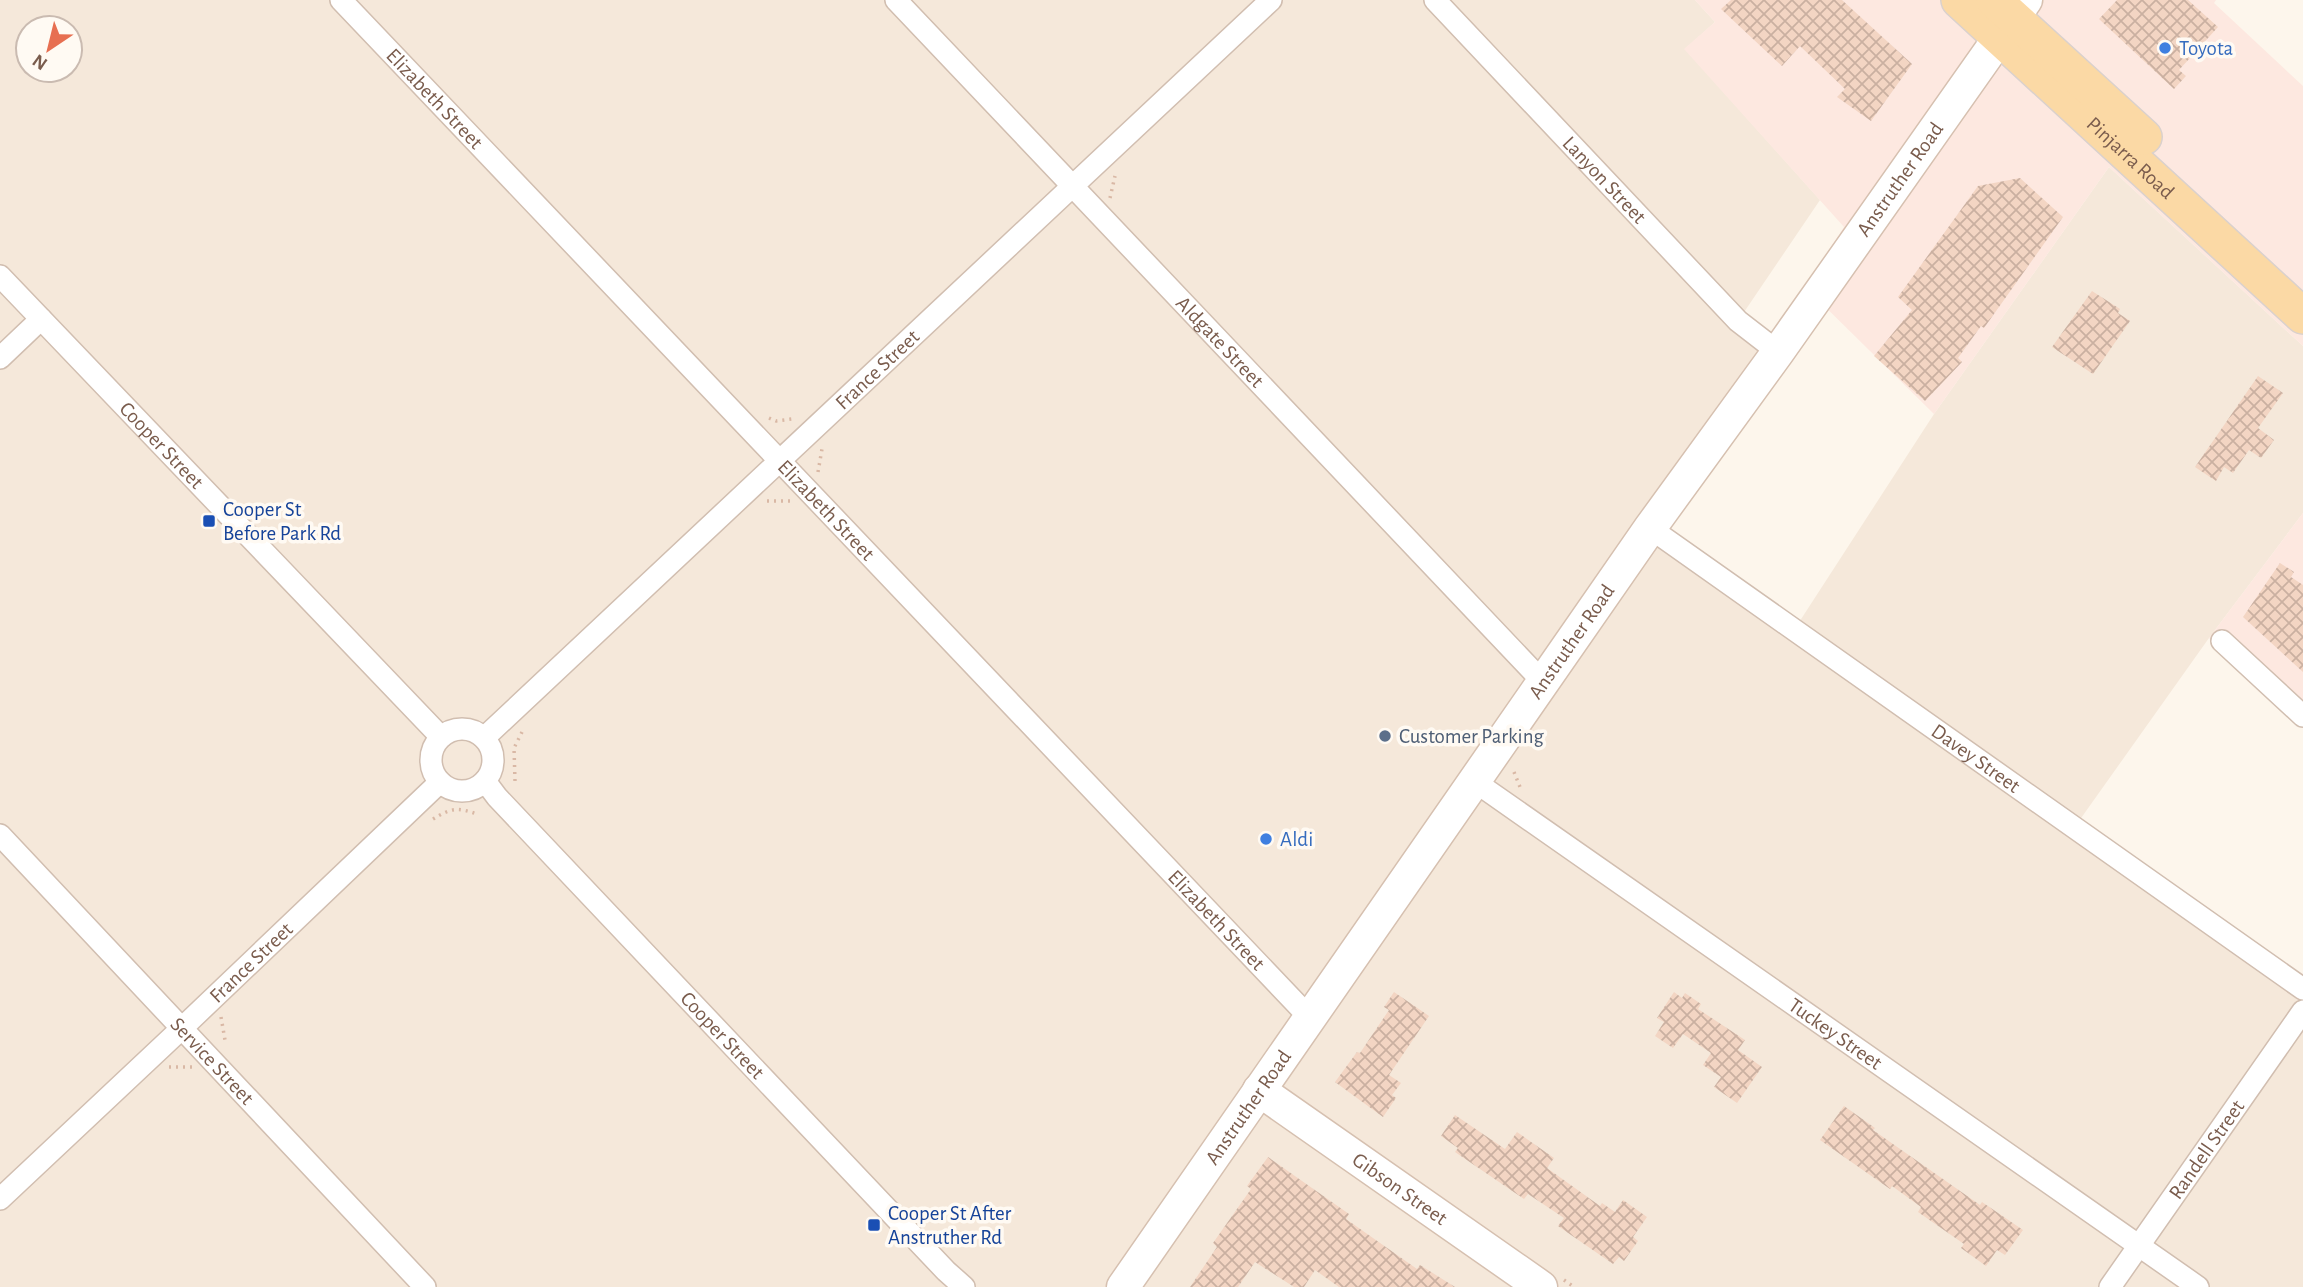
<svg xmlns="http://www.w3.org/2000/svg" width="2303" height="1287" font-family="'Alegreya Sans',sans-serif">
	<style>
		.residential { fill: #f5e8da; fill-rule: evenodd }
		.commercial { fill: #fde8e0 }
		.building { fill: url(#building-cross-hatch) }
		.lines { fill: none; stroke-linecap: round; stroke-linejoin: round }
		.street-casing { stroke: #d1beb0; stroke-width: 24 }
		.secondary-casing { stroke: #d6c0b0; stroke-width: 35 }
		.primary-casing { stroke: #dad1cd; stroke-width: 38 }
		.path { stroke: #d9b8a5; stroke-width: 3.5; stroke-dasharray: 2 5; stroke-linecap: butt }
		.street { stroke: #fff; stroke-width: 21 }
		.secondary { stroke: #fff; stroke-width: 32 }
		.primary { stroke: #fbd9a5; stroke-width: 35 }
		.shop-dot { fill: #3f7fe0; stroke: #fffaf3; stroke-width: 2.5 }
		.transit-dot { fill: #1a4fb4; stroke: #fffaf3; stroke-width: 2.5 }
		.service-dot { fill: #5c6f8a; stroke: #fffaf3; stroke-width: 2.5 }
		.labels { text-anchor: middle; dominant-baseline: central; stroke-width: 7; stroke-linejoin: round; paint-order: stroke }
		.shop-label { font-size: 21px; fill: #366cbe; stroke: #fffaf3; text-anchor: start }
		.street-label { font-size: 21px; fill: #7a5c4d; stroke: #fffaf3 }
		.transit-label { font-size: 21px; fill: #164399; stroke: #fffaf3; text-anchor: start }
		.service-label { font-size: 21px; fill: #4e5e75; stroke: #fffaf3; text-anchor: start }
	</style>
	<defs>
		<pattern id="building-cross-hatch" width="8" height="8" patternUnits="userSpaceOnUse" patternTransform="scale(1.75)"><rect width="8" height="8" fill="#f3d5c3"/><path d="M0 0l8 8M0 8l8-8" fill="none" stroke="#cab0a1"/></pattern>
	</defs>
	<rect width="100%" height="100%" fill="#fdf6ec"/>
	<path class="residential" d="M0,0h1695l20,22 -30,27 135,151 -82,121 40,31 -128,176 144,102 140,-216 175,-247 194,179v167l-94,125 -135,190 229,161v298h-2303zM28,28h42v42h-42z"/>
	<path class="commercial" d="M1695,0h521l-2,3 89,83v260l-194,-179 -175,247 -129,-127 39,-60 -160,-178 31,-27z
		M2303,513v212l-94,-87z"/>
	<path class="building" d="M1731,0h111l70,64 -41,57 -34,-24 8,-8 -45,-43 -18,20 -61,-57z
		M2117,0h71l30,27 -39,43 7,6 -12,13 -75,-70z
		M2020,178l43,39 -79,111 -3,-2 -23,32 4,4 -37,39 -51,-45 38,-46 -14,-13 80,-111z
		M2092,291l28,18 -2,4 12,8 -37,53 -41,-27z
		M2258,376l25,17 -25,35 16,12 -13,18 -12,-8 -16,23 -9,-6 -8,14 -21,-14z
		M2280,563l14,9 -3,5 12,8v87l-60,-55z
		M1394,992l35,24 -40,59 12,8 -9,12 4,3 -13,19 -48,-35 22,-30 3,1 29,-43 -5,-3z
		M1674,992l8,6 3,-5 16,11 -3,5 47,31 -7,10 24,17 -25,36 -23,-16 7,-10 -18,-12 8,-12 -28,-19 -10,14 -18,-12 9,-14 -7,-4z
		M1844,1106l31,22 -2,2 107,75 2,-3 41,28 -18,25 -8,-5 -11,16 -25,-18 3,-4 -46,-32 3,-5 -29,-21 -2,3 -70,-49z
		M1455,1115l50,34 12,-17 37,26 -7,10 53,38 2,-3 13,9 8,-12 24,17 -14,20 5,4 -14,20 -5,-4 -6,7 -55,-38 6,-8 -36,-24 -4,5 -69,-47 3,-4 -17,-12z
		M1268,1157l81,57 -3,5 71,50 3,-4 35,22h-116l-24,-17 -11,17h-10l-39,-25 -17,25h-48l27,-40 -4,-4 38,-54 -4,-3z"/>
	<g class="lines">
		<g class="street-casing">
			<g id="street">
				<path id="s1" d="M341,0l969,1018"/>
				<path id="s2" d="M896,0l647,682"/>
				<path id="s3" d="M1435,0l303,321 40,31"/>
				<path id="s4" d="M0,276l441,461"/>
				<path d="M0,358l41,-39"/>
				<path id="s5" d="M1650,528l653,461"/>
				<path d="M2222,641l81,75"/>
				<circle cx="462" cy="760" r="31"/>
				<path id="s6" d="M484,738l787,-738"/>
				<path id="s7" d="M485,781l12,16 449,474 18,16"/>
				<path id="s8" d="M1474,781l724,506"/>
				<path id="s9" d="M0,835l425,452"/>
				<path id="s10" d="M0,1199l181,-170 259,-247"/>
				<path id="s11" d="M2110,1287l193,-276"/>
			</g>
		</g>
		<g class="secondary-casing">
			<g id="secondary">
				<path id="s12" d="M1259,1090l282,197"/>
				<path id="s13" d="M1123,1287l527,-759 128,-176 248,-352"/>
			</g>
		</g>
		<g class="primary-casing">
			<g id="primary">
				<path id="s14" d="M1959,0l344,316"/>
				<path d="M1994,0l150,137"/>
			</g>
		</g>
		<path class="path" d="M1110,198l5,-22
			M769,418l7,3 16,-2
			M818,472l4,-23
			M767,501h23
			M1514,772l6,15
			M515,781l-1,-33 8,-16
			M433,819c18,-11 24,-12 44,-5
			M221,1017l4,23 -3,2
			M169,1067h23
			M1564,1280l10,7"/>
		<use href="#street" class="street"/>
		<use href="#secondary" class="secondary"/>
		<use href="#primary" class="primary"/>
	</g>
	<g class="shop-dot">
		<circle cx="2165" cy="48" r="7"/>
		<circle cx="1266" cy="839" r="7"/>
	</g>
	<g class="transit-dot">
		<rect x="202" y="514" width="14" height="14" rx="3.5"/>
		<rect x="867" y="1218" width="14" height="14" rx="3.5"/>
	</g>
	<circle class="service-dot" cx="1385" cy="736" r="7"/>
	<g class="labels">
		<g class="shop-label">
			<text x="2179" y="48">Toyota</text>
			<text x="1280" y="839">Aldi</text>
		</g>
		<g class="street-label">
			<text stroke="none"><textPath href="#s1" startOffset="136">Elizabeth Street</textPath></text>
			<text stroke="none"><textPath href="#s14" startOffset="233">Pinjarra Road</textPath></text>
			<text stroke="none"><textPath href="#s3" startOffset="247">Lanyon Street</textPath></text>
			<text stroke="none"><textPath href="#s13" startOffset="1353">Anstruther Road</textPath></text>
			<text stroke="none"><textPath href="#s2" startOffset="471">Aldgate Street</textPath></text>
			<text stroke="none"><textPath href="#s6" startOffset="539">France Street</textPath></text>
			<text stroke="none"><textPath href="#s4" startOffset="234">Cooper Street</textPath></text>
			<text stroke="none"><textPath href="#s1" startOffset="704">Elizabeth Street</textPath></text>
			<text stroke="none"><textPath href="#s13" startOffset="786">Anstruther Road</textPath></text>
			<text stroke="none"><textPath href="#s5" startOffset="399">Davey Street</textPath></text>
			<text stroke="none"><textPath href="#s1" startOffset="1270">Elizabeth Street</textPath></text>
			<text stroke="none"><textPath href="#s10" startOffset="345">France Street</textPath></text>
			<text stroke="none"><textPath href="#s8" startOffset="441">Tuckey Street</textPath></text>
			<text stroke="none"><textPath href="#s7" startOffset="348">Cooper Street</textPath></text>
			<text stroke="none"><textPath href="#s9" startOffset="310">Service Street</textPath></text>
			<text stroke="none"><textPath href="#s13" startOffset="219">Anstruther Road</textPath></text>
			<text stroke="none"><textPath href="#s11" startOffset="168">Randell Street</textPath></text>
			<text stroke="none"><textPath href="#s12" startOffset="172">Gibson Street</textPath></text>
		</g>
		<g class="transit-label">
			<text x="223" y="509">Cooper St<tspan x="223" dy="24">Before Park Rd</tspan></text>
			<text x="888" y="1213">Cooper St After<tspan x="888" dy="24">Anstruther Rd</tspan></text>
		</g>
		<g class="service-label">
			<text x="1399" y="736">Customer Parking</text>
		</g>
	</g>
	<g transform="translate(49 49) rotate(215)"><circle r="33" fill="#fffaf3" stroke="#cabbb1" stroke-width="2"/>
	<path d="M0-5L12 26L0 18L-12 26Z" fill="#e76f51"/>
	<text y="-10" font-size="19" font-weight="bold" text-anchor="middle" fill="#7a5c4d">N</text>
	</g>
</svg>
